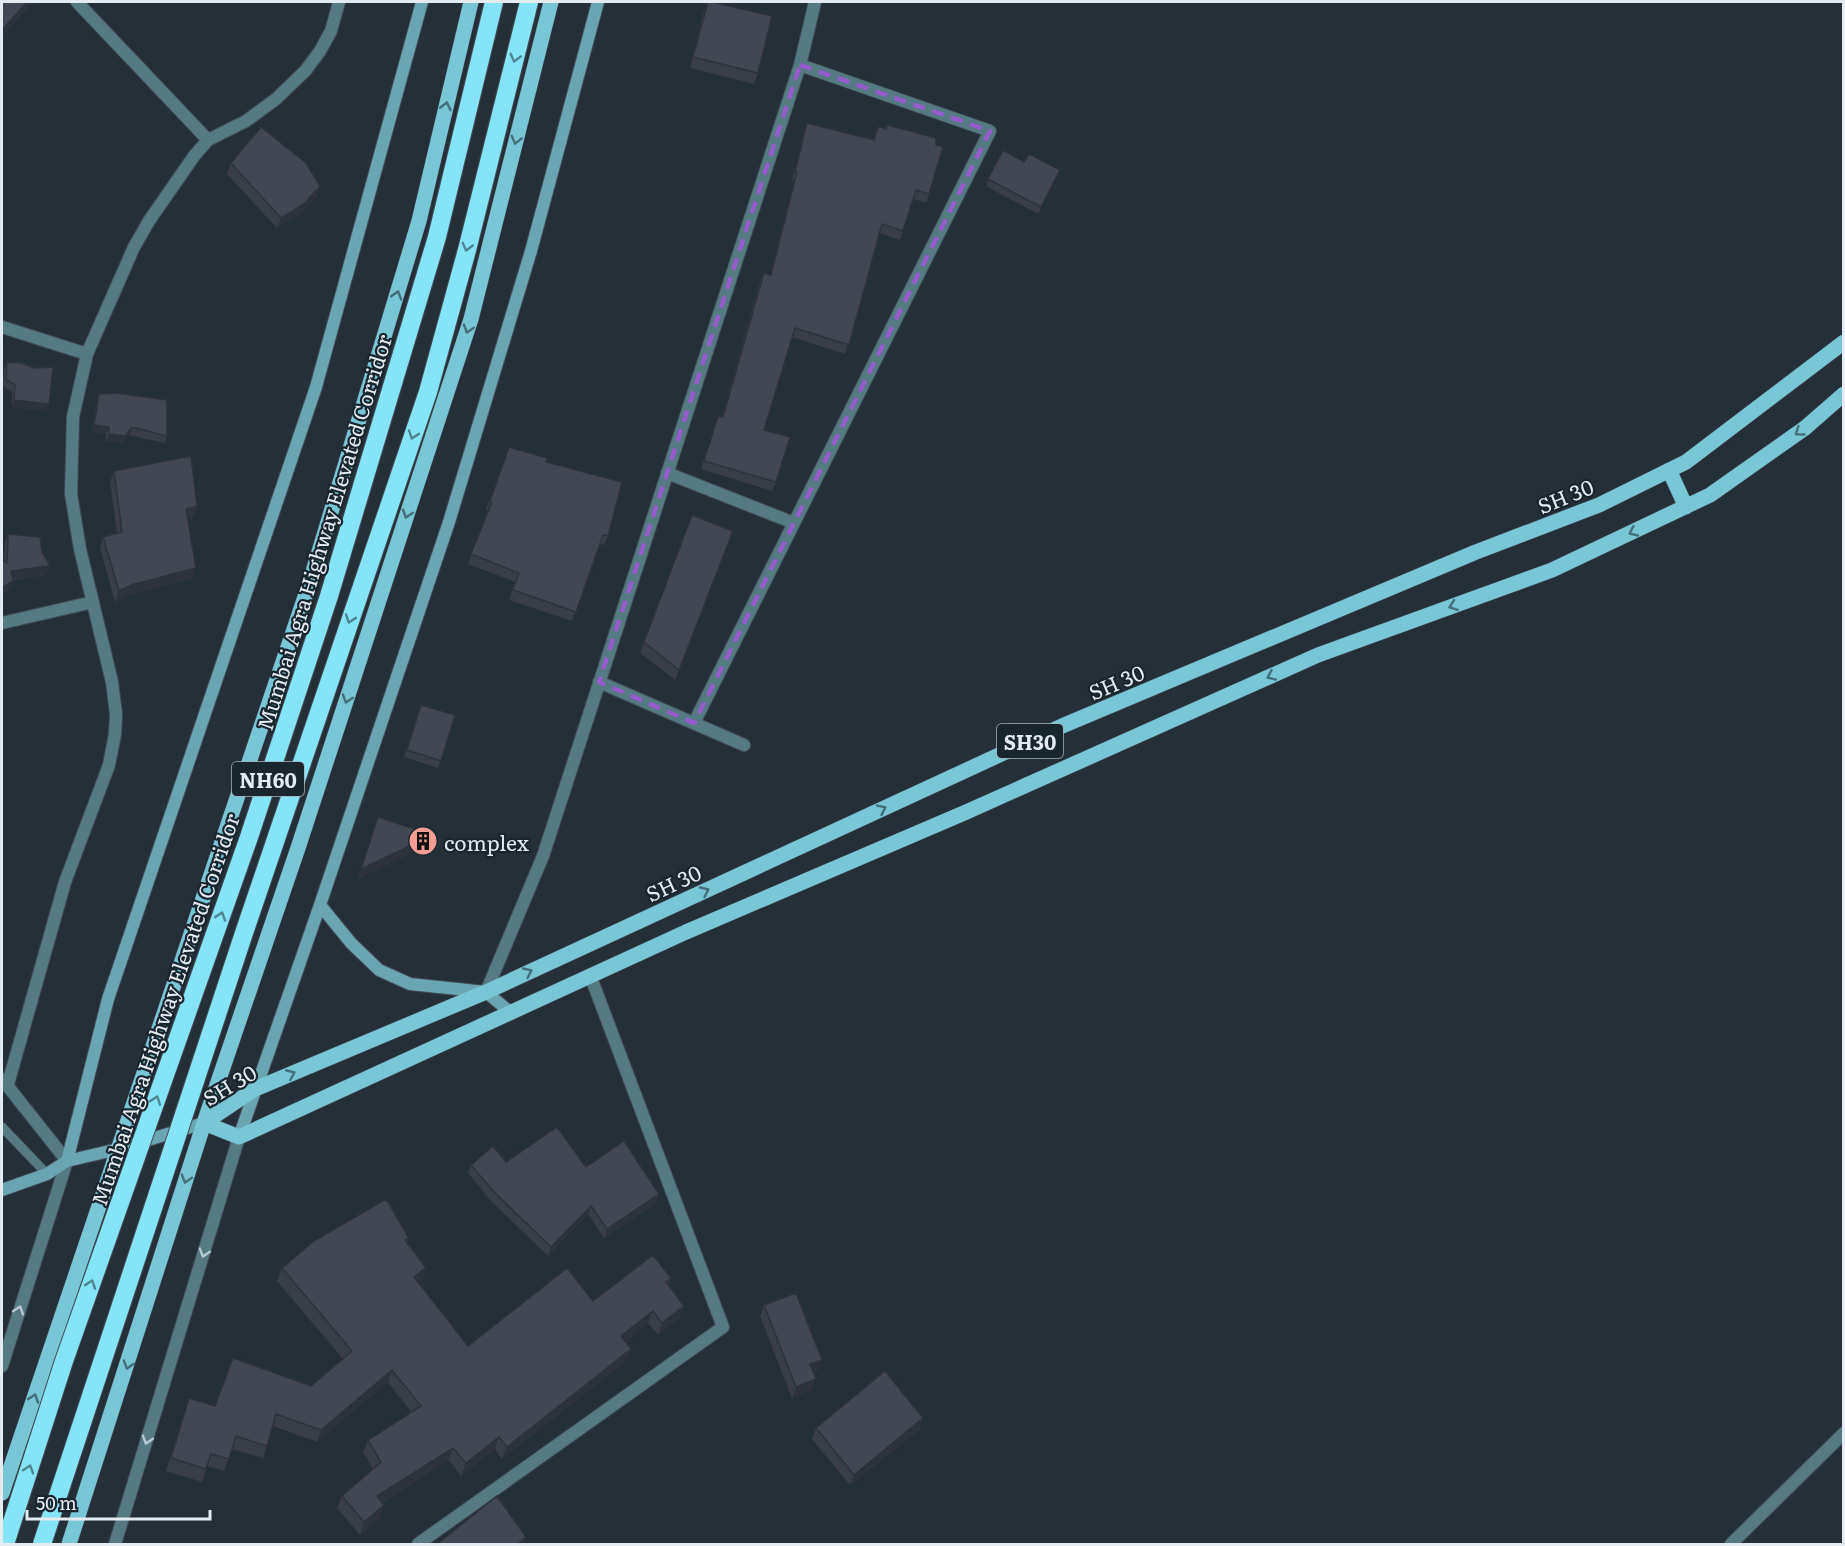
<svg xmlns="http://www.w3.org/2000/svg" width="1845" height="1546" font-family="Literata,serif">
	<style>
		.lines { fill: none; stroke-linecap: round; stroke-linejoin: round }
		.lane-casing { stroke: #434d56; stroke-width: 10 }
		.street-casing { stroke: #434d56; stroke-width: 14 }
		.secondary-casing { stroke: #434d56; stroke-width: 14 }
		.primary-casing { stroke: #434d56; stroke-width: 16 }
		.lane { stroke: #567a82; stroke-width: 9 }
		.street { stroke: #567a82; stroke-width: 12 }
		.secondary { stroke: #6aa5b2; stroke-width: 12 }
		.primary { stroke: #78c6d6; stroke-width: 15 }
		.highway-bridge-casing { stroke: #434d56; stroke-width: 20; stroke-linecap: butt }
		.highway-bridge { stroke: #85e4f8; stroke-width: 18 }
		.wall { fill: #393d47 }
		.shaded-wall { fill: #2e323a }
		.building { fill: #424753; stroke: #2e323a; stroke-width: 1.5 }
		.oneway { stroke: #508593 }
		.oneway2 { stroke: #446e7a }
		.oneway3 { stroke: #b9c9d0 }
		.marked { fill: none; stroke: #955ccc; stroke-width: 4.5; stroke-dasharray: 12 8; stroke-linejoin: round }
		.labels { text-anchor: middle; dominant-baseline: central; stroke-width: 4.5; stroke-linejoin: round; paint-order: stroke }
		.shield { fill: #1a262e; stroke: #a7b0b6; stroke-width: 1.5 }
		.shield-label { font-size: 20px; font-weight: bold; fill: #e4ebf1 }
		.street-label { font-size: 21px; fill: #e4ebf1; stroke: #1a262e }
		.poi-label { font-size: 21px; fill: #e4ebf1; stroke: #1a262e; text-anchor: start }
	</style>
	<rect width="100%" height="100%" fill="#242f38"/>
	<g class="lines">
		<g class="lane-casing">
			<path id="lane" d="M2,1127l45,47"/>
		</g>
		<g class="street-casing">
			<path id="street" d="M77,2l131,138
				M2,327l85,27 47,-107 15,-26 45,-65 14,-16 38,-19 30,-22 30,-29 14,-19 11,-20 8,-29
				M667,473l127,50
				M2,623l91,-21
				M599,682l145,63
				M694,723l296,-592 -190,-66
				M486,992l57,-136 257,-791 15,-63
				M8,1084l57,-202 44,-117 6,-31 1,-20 -4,-32 -32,-133 -9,-55 2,-77 14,-63
				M2,1366l65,-205 -65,-82
				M115,1544l124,-407
				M418,1544l305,-217 -133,-352
				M1731,1544l113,-111"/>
		</g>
		<g class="secondary-casing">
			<path id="secondary" d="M320,905l31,38 28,27 31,14 76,8 24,20
				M239,1137l81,-232 129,-383 82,-271 67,-249
				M67,1161l41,-162 208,-612 106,-385
				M2,1190l45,-16 20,-13 51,-12 86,-26"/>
		</g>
		<g class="primary-casing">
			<path id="primary" d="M1669,470l17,37
				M204,1123l51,-34 231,-97 576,-266 414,-174 123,-47 87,-43 158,-120
				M204,1123l35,14 447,-205 278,-119 354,-158 234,-85 158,-75 95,-67 39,-34
				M2,1493l307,-908 110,-364 52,-219
				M69,1544l135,-421 94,-275 173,-529 80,-317"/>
		</g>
		<use href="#lane" class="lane"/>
		<use href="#street" class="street"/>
		<use href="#secondary" class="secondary"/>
		<use href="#primary" class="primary"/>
		<g class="highway-bridge-casing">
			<path id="highway-bridge" d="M5,1544l59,-183 184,-521 81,-244 108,-359 57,-235
				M42,1544l202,-611 184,-541 39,-142 62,-248"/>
		</g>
		<use href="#highway-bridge" class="highway-bridge"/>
	</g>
	<path class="wall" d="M707,2l51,71 -4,11 -64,-16 14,-57z
		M807,123l66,16 5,-13 51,68 -3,9 -13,-4 -13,41 -21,-7 -34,121 -53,-17 -28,93 12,52 -4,9 -71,-22 17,-53 4,1 38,-135 4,-9 6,2 24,-94h-2l12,-49z
		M1024,162l36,8 -3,7 -19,37 -52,-28 2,-7z
		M231,163l89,23 -4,11 -16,17 -23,14 -50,-54z
		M7,362l39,49 -34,-4v-15l-9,-6 1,-17z
		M99,394l68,42 -2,7 -36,-8 -7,8 -16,-2v-7l-14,-2 5,-31z
		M509,447l37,15 62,74 -4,9 -5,-1 -27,77 -63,-21 6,-18 -47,-18 20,-53 -2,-1z
		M114,471l83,35 -4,11 -5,1 4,60 -65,18 -12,6 -15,-54 3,-11 14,-3 -7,-52z
		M692,515l41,16 -58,149 -35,-27z
		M8,534l38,41 -33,5 -3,10 -6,-28 1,-19z
		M418,712l23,49 -3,7 -34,-11z
		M506,1162l80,5 70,36 -52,35 -16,-24 -40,42 -57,-55 -23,-28 3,-8z
		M409,1238l-2,5 19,25 -4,12 -4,3 50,63 125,-45 78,-23 -3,8 16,20 -5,13 -21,16 -10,-12 -23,19 6,7 -5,12 -124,98 -7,-10 -34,27 -12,-16 -67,43 2,2 -4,13 -20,17 -23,-27 5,-12 31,-27 -10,-17 5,-12 43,-28 -23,-30 -71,60 -44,-16 -10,32 -31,-9 -8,22 -17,-5 -5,16 -36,-11 23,-73 26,8 96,-20 32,-27 -66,-78 5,-13z
		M764,1305l54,65 -5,2 -1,18 -20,8 -32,-82z
		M816,1428l104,1 -70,56 -38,-46z"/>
	<path class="shaded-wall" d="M27,2h7l-32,35v-7z
		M1060,170l-3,7 -19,37 3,-7z
		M320,186l-4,11 -16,17 -23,14 4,-10z
		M14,400l35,4 -3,7 -34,-4z
		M94,425l15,2 -3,7 -14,-2z
		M132,427l-3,8 -7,8 -16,-2 3,-7z
		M197,506l-4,11 -11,3 4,-11z
		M50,566l-4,9 -38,5 3,-9z
		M196,568l-4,10 -65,18 -12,6 4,-11 12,-6z
		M13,581l-3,9 -8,5v-7z
		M433,835l-4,10 -72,35 4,-11z
		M659,1194l-3,9 -52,35 3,-9z
		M591,1206l-3,8 -40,42 3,-9z
		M426,1268l-4,12 -12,10 4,-13z
		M684,1306l-5,13 -21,16 4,-12z
		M653,1311l-5,12 -32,26 5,-13z
		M631,1349l-5,12 -124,98 5,-12z
		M822,1360l-4,10 -12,5 4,-11z
		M392,1370l-4,12 -71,60 4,-12z
		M816,1379l-4,11 -20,8 4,-11z
		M923,1418l-3,11 -70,56 4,-10z
		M499,1437l-4,12 -34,27 5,-13z
		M453,1448l-4,12 -77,49 5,-13z
		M384,1505l-4,13 -20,17 4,-13z
		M526,1537l-3,8h-6z"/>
	<path class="building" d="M2,2h25l-25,28z
		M708,2h4l60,14 -14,57 -65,-16z
		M807,123l67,17 4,-14 8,3 1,-4 49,13v7l7,2 -14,47 -13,-4 -13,41 -21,-7 -33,121 -54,-17 -31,102 26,7 -14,45 -72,-21 14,-45 5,1 41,-144 7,2 26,-103h-2z
		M261,127l45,36 14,23 -16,18 -23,14 -50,-55z
		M1003,150l21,12 5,-8 31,16 -19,37 -53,-28z
		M7,362l14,1 13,5 19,-1 -4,37 -35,-4 1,-15 -9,-6z
		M115,393l52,7v36l-35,-9 -7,9 -16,-2v-7l-15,-2 5,-31z
		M509,447l38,11 -1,4 76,20 -14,54 -5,-1 -27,77 -63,-22 6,-17 -48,-19 21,-52 -2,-1z
		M191,456l6,50 -11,3 10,59 -65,17 -12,6 -16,-54 19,-5 -8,-61z
		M692,515l41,16 -54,139 -35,-28z
		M8,534l32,3 2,15 8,14 -39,5 2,10 -11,7v-28l5,3z
		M421,705l34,10 -14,46 -34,-11z
		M378,817l55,18 -72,34z
		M557,1127l29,40 38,-26 35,53 -52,35 -16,-23 -40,41 -57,-55 -23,-27 22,-19 13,16z
		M386,1199l23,39 -4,2 21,28 -12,9 54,69 99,-78 26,33 60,-46 18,23 -5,4 18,24 -22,17 -9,-12 -32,25 10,13 -124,98 -8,-10 -33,26 -13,-15 -76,48 7,9 -20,17 -22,-26 39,-34 -13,-22 53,-34 -29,-36 -71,60 -45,-16 -9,32 -31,-10 -7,23 -18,-5 -5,15 -35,-11 18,-60 26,8 18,-48 78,28 41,-35 -70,-83 32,-27z
		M796,1293l26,67 -12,4 6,15 -20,8 -32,-82z
		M885,1371l38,47 -69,57 -38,-47z
		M497,1496l29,41 -9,8h-81z"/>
	<defs><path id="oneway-chevron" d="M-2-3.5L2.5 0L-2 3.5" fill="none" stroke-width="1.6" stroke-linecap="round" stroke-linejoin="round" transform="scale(1.5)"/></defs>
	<g class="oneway">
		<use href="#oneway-chevron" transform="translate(515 58) rotate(104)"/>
		<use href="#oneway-chevron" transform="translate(467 247) rotate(105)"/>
		<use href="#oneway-chevron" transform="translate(413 435) rotate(109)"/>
		<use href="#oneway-chevron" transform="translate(350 619) rotate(109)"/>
		<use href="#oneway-chevron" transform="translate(221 916) rotate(-71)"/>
		<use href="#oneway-chevron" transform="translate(156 1100) rotate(-71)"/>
		<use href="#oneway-chevron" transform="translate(91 1284) rotate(-71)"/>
		<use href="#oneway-chevron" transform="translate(29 1469) rotate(-72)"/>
	</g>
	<g class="oneway2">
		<use href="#oneway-chevron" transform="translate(446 106) rotate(-77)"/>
		<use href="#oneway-chevron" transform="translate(516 140) rotate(104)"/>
		<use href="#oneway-chevron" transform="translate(397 295) rotate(-73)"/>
		<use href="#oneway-chevron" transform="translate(468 329) rotate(108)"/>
		<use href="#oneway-chevron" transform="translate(1799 432) rotate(144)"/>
		<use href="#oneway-chevron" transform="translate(407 514) rotate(108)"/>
		<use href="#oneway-chevron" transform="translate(1633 532) rotate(155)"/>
		<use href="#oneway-chevron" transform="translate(1453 606) rotate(160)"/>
		<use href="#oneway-chevron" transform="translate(1271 676) rotate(156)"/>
		<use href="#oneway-chevron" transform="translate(347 699) rotate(108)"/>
		<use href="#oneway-chevron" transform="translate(882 809) rotate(-25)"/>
		<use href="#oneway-chevron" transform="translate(705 891) rotate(-25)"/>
		<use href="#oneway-chevron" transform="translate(528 972) rotate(-25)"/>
		<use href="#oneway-chevron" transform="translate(291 1074) rotate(-23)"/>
		<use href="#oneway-chevron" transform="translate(186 1179) rotate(107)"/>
		<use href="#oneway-chevron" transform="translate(128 1365) rotate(107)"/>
		<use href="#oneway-chevron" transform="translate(34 1398) rotate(-71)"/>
	</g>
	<g class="oneway3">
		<use href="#oneway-chevron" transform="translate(204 1253) rotate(107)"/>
		<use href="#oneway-chevron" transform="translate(19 1310) rotate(-72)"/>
		<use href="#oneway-chevron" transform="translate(147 1440) rotate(107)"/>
	</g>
	<path class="marked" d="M800,65l190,66 -296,592 -95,-41z"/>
	<defs>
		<g id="building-disc" transform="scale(1.5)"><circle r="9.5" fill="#f59c94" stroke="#1a262e"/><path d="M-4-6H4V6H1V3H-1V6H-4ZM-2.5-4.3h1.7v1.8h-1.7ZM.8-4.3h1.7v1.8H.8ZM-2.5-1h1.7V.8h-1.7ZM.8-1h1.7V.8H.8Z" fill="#111"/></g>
	</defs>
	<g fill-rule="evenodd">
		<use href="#building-disc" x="423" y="841"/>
	</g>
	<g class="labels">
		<g class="shield">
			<rect x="997" y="724" width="66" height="34" rx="4.5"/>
			<rect x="232" y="762" width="72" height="34" rx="4.5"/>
		</g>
		<g class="shield-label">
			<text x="1030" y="741">SH30</text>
			<text x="268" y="779">NH60</text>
		</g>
		<g class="street-label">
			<text transform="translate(1565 495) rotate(-22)">SH 30</text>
			<text transform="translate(323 532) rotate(-73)">Mumbai Agra Highway Elevated Corridor</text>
			<text transform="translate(1116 681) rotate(-23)">SH 30</text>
			<text transform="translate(673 882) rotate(-25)">SH 30</text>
			<text transform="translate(164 1009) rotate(-71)">Mumbai Agra Highway Elevated Corridor</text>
			<text transform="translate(229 1084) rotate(-31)">SH 30</text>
		</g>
		<g class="poi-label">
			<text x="444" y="841">complex</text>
		</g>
	</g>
	<rect width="1845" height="1546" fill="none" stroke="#e4ebf1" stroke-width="6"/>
	<path d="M27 1510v9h183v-9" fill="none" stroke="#e4ebf1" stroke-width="3"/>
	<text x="36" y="1510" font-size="18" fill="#e4ebf1" stroke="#1a262e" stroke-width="4.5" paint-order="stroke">50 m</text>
</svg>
